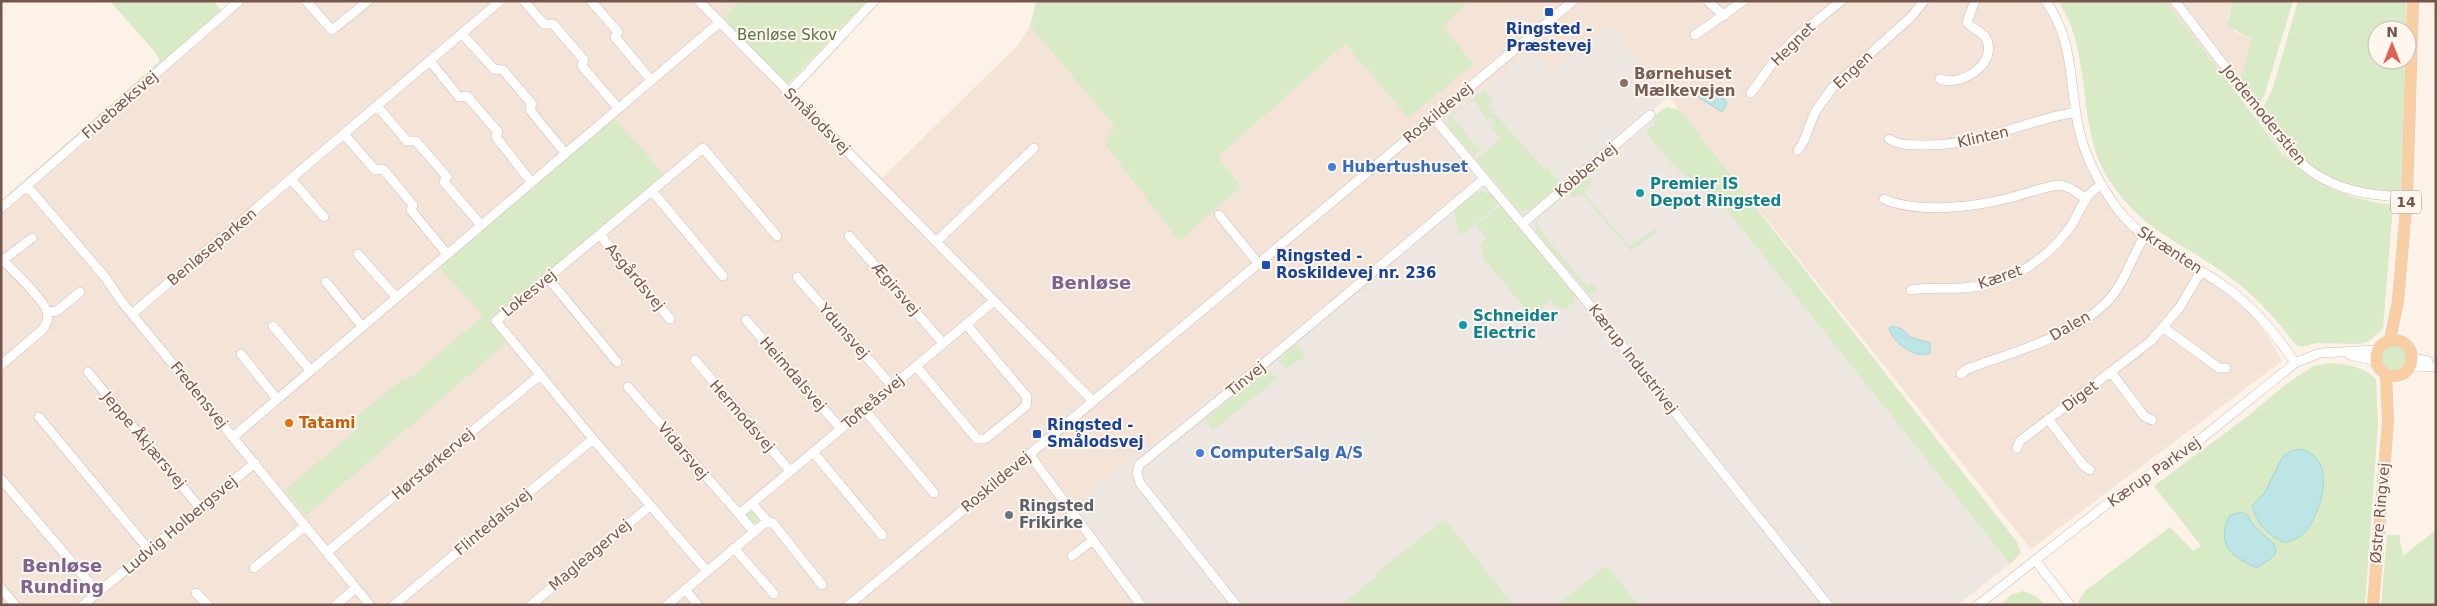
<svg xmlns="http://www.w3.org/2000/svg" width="2437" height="606" font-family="'DejaVu Sans',sans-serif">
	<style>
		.residential { fill: #f4e3d7 }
		.industrial { fill: #ede6e1 }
		.green { fill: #d9eac6 }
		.water { fill: #bde5e6; stroke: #a3d6d8 }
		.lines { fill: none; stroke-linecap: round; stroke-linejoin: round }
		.minor-casing { stroke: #d0bbb0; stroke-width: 10 }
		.major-casing { stroke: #d9d0cd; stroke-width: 12 }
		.minor { stroke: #fff; stroke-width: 9 }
		.major { stroke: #f9cea2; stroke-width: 11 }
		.transit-dot { fill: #1a4fb4; stroke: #fff7ef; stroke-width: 2 }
		.education-dot { fill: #8d6e63; stroke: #fff7ef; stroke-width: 2 }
		.shop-dot { fill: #3f7fe0; stroke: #fff7ef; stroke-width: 2 }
		.culture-dot { fill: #0f9aa8; stroke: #fff7ef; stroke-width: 2 }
		.food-dot { fill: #e8710a; stroke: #fff7ef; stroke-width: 2 }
		.worship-dot { fill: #6b7280; stroke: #fff7ef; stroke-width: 2 }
		.labels { text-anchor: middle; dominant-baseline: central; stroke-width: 4; stroke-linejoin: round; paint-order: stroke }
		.shield { fill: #fff7ef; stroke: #9f867d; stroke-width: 1 }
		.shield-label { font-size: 14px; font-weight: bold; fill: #76564c }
		.transit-label { font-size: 15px; font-weight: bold; fill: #164399; stroke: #fff7ef; text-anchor: start }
		.park-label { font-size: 15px; fill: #577641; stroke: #fff7ef }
		.street-label { font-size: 15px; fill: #76564c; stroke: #fff7ef }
		.education-label { font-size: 15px; font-weight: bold; fill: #785e54; stroke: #fff7ef; text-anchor: start }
		.shop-label { font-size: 15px; font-weight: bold; fill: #366cbe; stroke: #fff7ef; text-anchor: start }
		.culture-label { font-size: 15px; font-weight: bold; fill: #0d838f; stroke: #fff7ef; text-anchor: start }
		.food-label { font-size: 15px; font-weight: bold; fill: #c56008; stroke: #fff7ef; text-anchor: start }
		.worship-label { font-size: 15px; font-weight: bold; fill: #5b616d; stroke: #fff7ef; text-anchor: start }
		.quarter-label { font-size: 18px; font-weight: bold; fill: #7d6492; stroke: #fff7ef }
	</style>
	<rect width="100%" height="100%" fill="#fcf2e8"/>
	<path class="residential" d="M232,1h507l-16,18 159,159 136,-133 12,-19 84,100 104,31 127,-113 63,74 66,-55 -32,-37 26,-25h573l14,21 10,28 18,107 12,26 20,29 107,75 26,23 22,30 12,21 -251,188 -420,-524 -60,47 -20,-22 -95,81 45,58 -408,315 76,101h-1148v-401z
		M2166,1h66l-5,18 8,13 18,7 -13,43 -6,8z"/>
	<path class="industrial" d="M1611,25l57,71 -13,12v15l-8,9 17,23 30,28 14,4 302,377 -53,41h-808l-76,-101 408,-314 -46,-59 13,-16 83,-65 20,22z"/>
	<path class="green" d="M110,1h103l9,10 -221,193v-3l159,-140 -5,-9z
		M739,1h128l-79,83 -66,-65z
		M1036,1h432l-25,25 31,38 -66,54 -63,-74 -127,113 23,30 -62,54 -74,-97 9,-18 -84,-100z
		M2058,1h108l117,153c37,33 61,44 110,51l-10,124 -14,12 -9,3 -43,-1 -16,4 -5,-2c-21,-27 -43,-52 -72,-72 -44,-32 -82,-42 -114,-92 -36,-54 -15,-126 -52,-180z
		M2232,1h61l-29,95 -4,6h-5l-15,-20 12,-43 -25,-13z
		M2298,1h108v29h-29v30h28l-4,129 -5,3c-13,-1 -29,0 -42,-3 -41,-9 -70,-47 -92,-80l10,-18z
		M1484,90l9,10 -5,6 56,63 4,-2 12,17 -30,26 -11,1 -43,-52 25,-20 -10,-12 5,-4 -5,-5 -4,2 -13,-21 -23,17 29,34 -7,5 -25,-29v-9z
		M1667,107l13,3 337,432 4,11 -11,11 -302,-377c-27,-7 -45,-34 -62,-55l9,-9v-8z
		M614,118l50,56 -175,147 17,22 -200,173 -21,-26 72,-61v-13l46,-37 8,-2 72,-61 -44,-49z
		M1585,176l8,5 -10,11 47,55 24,-18 3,3 -26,19 -50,-58 -8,5 -4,-6 -7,5 -1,-2z
		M1481,191l10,3 8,10 -39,32 -6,-26 18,-15z
		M1555,200l2,2 -19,15 -1,9 50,61 5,-4 5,7 -5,4 -5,-2 -51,-60c-4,-15 9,-22 19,-32z
		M1501,205l73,88 1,9 -10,7h-6l-8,-9 -20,15 -47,-56 -3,-16 6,-4 -11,-14z
		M1295,343l11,13 -21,13 -6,-8z
		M2381 357a13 13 0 1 1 26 0a13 13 0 1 1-26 0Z
		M2332,363c17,2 31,3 44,16l2,45 -13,181h-284l-3,-3 7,-11 85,-64 23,24 8,-5 -47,-60 94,-70 37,-31 28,-19z
		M1267,367l10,12 -64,51 -8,-10z
		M746.5 517a5.5 5.5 0 1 1 11 0a5.5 5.5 0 1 1-11 0Z
		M1445,519l68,86h-172l34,-27 2,-6z
		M2436,530v75h-55l6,-70h12l4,21z
		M1606,566l33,39h-82z
		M2023,591l14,6 8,8h-44l10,-10z"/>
	<path class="water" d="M1699,90l25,9 3,4 -4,8h-2l-25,-15v-4z
		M1892,326l10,3 8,8 20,6v10c-14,7 -38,-11 -41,-25z
		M2299,449c39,7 24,61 6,83 -5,6 -13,8 -20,11 -18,-8 -27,-18 -33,-37l13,-14 17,-34 7,-6z
		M2242,512l5,3 7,11 20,18 2,6 -2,6 -17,12c-26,-11 -42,-24 -27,-53z"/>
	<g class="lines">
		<g class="minor-casing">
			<path id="minor" d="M306,1l26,29 36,-29
				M524,1l20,23h9l31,36 -2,6 36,42
				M591,1l27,31 -3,5 36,43
				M699,1l394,400
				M1708,1l16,15
				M2046,1c28,41 23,78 32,124 6,30 20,57 38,82 27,37 71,53 107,78 30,21 52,47 72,78
				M2175,1c27,36 55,72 83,109 19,25 36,53 64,68 27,15 55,18 85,19
				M462,34l32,35 9,1 29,34 -2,6 35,43
				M1695,35l48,-34
				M430,61l29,36 8,-1 31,36 -2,5 35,45
				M1940,79c19,8 53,-12 48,-35 -2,-13 -15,-13 -21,-22l8,-21
				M789,92l85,-91
				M1751,93l24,-33 19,-21 47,-38
				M377,106l30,35h9l31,36 -3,5 37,43
				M1433,117l151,181 244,307
				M344,134l31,36 8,-1 30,36 -2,5 36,44
				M1889,139c10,6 22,6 34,6 56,1 100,-24 153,-33
				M1798,150l5,-7 12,-31 18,-25 78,-70 13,-16
				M291,179l33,38
				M27,186l78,91 17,25 248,303
				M653,192l70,84
				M1884,199c34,15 90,8 125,-1 17,-4 35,-12 52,-13l9,3 15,10
				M1,208l238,-207
				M1219,215l39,48
				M1522,224l128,-109
				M600,235l70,84
				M849,236l94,107
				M936,242l98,-94
				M358,254l38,43
				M1,258c10,11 44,42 46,54 2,7 -1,13 -5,18l-41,35
				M3,260l29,-22
				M797,277l95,109
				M548,278l69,84
				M326,282l36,44
				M1911,290c17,-3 33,-1 50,-2 44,-2 81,-24 107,-58 13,-16 14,-36 34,-45
				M47,312l10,-1 23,-19
				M132,314l368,-313
				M746,320l95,109
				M273,326l37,44
				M2164,328l55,40h7
				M241,354l36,45
				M2350,355l26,6
				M2412,358l16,3
				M695,360l95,111
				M916,366l61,73h8l41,-33 1,-9 -61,-73
				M2410,366l26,1
				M88,372l112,136
				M2111,372l33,44 8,4
				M1961,374l6,-5c46,-17 113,-34 145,-73 15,-18 20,-41 33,-60
				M628,387l111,127
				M864,409l70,84
				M39,417l110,133
				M2048,419l36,47 6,4
				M233,437l487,-415
				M2017,448l3,-7 131,-100 29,-34 21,-36
				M813,452l69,83
				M1029,454l112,151
				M1,479l97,114
				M767,521l6,2 49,62
				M754,532l-15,-18 255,-213
				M734,548l40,46
				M327,552l213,-177
				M1072,556l21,-16
				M2035,560l35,45
				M254,568l51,-42
				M707,571l-114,-132 -97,-118 207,-173 74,88
				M1,588l14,17
				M685,589l13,16
				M196,593l12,12
				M83,605l172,-142
				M336,605l20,-17
				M394,605l199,-166
				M531,605l119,-99
				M667,605l100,-84 -15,-18
				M849,605l724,-604
				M1236,605l-96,-122 -3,-10 2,-8 128,-104 217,-182
				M1978,605l125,-98 99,-69 93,-75 25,-10 57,-3"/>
		</g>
		<g class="major-casing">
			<path id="major" d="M2376 358a18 18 0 1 1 36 0a18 18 0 1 1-36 0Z
				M2390,340l8,-39 9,-104 6,-196
				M2373,605l15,-183 -2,-48"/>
		</g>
		<use href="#minor" class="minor"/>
		<use href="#major" class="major"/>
	</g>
	<g class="transit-dot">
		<rect x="1544" y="7" width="10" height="10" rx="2.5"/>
		<rect x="1261" y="260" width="10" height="10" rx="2.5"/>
		<rect x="1032" y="429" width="10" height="10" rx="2.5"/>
	</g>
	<circle class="education-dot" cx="1624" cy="83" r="5"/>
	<g class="shop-dot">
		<circle cx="1332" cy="167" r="5"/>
		<circle cx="1200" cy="453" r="5"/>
	</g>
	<g class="culture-dot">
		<circle cx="1640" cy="193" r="5"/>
		<circle cx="1463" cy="325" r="5"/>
	</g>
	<circle class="food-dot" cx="289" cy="423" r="5"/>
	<circle class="worship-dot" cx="1009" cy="515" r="5"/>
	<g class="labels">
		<rect class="shield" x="2391" y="190.5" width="30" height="23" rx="4"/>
		<g class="shield-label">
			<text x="2406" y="202">14</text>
		</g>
		<g class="transit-label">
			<text x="1549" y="29" text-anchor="middle">Ringsted -<tspan x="1549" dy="17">Præstevej</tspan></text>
			<text x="1276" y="256">Ringsted -<tspan x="1276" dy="17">Roskildevej nr. 236</tspan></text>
			<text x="1047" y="425">Ringsted -<tspan x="1047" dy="17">Smålodsvej</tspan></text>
		</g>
		<g class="park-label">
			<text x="787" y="35">Benløse Skov</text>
		</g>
		<g class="street-label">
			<text transform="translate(1793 44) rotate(-45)">Hegnet</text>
			<text transform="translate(1853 70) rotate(-43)">Engen</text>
			<text transform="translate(120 105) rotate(-41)">Fluebæksvej</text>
			<text transform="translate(1438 113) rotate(-40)">Roskildevej</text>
			<text transform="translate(2264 115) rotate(51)">Jordemoderstien</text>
			<text transform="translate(817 121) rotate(45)">Smålodsvej</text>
			<text transform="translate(1983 137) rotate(-13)">Klinten</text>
			<text transform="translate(1586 170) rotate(-40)">Kobbervej</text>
			<text transform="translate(212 247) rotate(-40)">Benløseparken</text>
			<text transform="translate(2170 250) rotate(33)">Skrænten</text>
			<text transform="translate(635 277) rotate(50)">Asgårdsvej</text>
			<text transform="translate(2000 277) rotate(-19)">Kæret</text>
			<text transform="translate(896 289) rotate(49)">Ægirsvej</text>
			<text transform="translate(529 293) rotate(-39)">Lokesvej</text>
			<text transform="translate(2070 326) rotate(-30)">Dalen</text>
			<text transform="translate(844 331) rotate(49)">Ydunsvej</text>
			<text transform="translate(1633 359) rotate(52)">Kærup Industrivej</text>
			<text transform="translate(793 374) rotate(49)">Heimdalsvej</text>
			<text transform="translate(1246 379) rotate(-39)">Tinvej</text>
			<text transform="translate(199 395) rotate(51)">Fredensvej</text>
			<text transform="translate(2080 396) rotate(-37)">Diget</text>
			<text transform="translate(873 402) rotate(-40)">Tofteåsvej</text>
			<text transform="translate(742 416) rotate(49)">Hermodsvej</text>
			<text transform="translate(144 440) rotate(50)">Jeppe Åkjærsvej</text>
			<text transform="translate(683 451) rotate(50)">Vidarsvej</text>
			<text transform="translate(433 464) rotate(-40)">Hørstørkervej</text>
			<text transform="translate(2154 472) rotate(-35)">Kærup Parkvej</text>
			<text transform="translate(996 482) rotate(-40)">Roskildevej</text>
			<text transform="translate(2380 513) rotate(-85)">Østre Ringvej</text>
			<text transform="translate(493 522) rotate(-40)">Flintedalsvej</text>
			<text transform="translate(180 525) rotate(-40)">Ludvig Holbergsvej</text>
			<text transform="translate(590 555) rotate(-40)">Magleagervej</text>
		</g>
		<g class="education-label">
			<text x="1634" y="74">Børnehuset<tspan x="1634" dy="17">Mælkevejen</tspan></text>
		</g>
		<g class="shop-label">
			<text x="1342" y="167">Hubertushuset</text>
			<text x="1210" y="453">ComputerSalg A/S</text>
		</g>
		<g class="culture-label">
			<text x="1650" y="184">Premier IS<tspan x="1650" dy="17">Depot Ringsted</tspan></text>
			<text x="1473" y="316">Schneider<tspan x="1473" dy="17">Electric</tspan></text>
		</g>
		<g class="food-label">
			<text x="299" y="423">Tatami</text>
		</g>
		<g class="worship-label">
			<text x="1019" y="506">Ringsted<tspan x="1019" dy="17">Frikirke</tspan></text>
		</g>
		<g class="quarter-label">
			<text x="1091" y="282">Benløse</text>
			<text x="62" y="565">Benløse<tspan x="62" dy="21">Runding</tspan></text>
		</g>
	</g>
	<rect width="2437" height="606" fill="none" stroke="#76564c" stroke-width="5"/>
	<g transform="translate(2392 45)"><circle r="24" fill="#fff7ef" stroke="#c8b7ae"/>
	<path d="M0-4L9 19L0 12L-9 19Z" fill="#e35f50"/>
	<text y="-8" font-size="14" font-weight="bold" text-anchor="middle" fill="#76564c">N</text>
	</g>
</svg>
